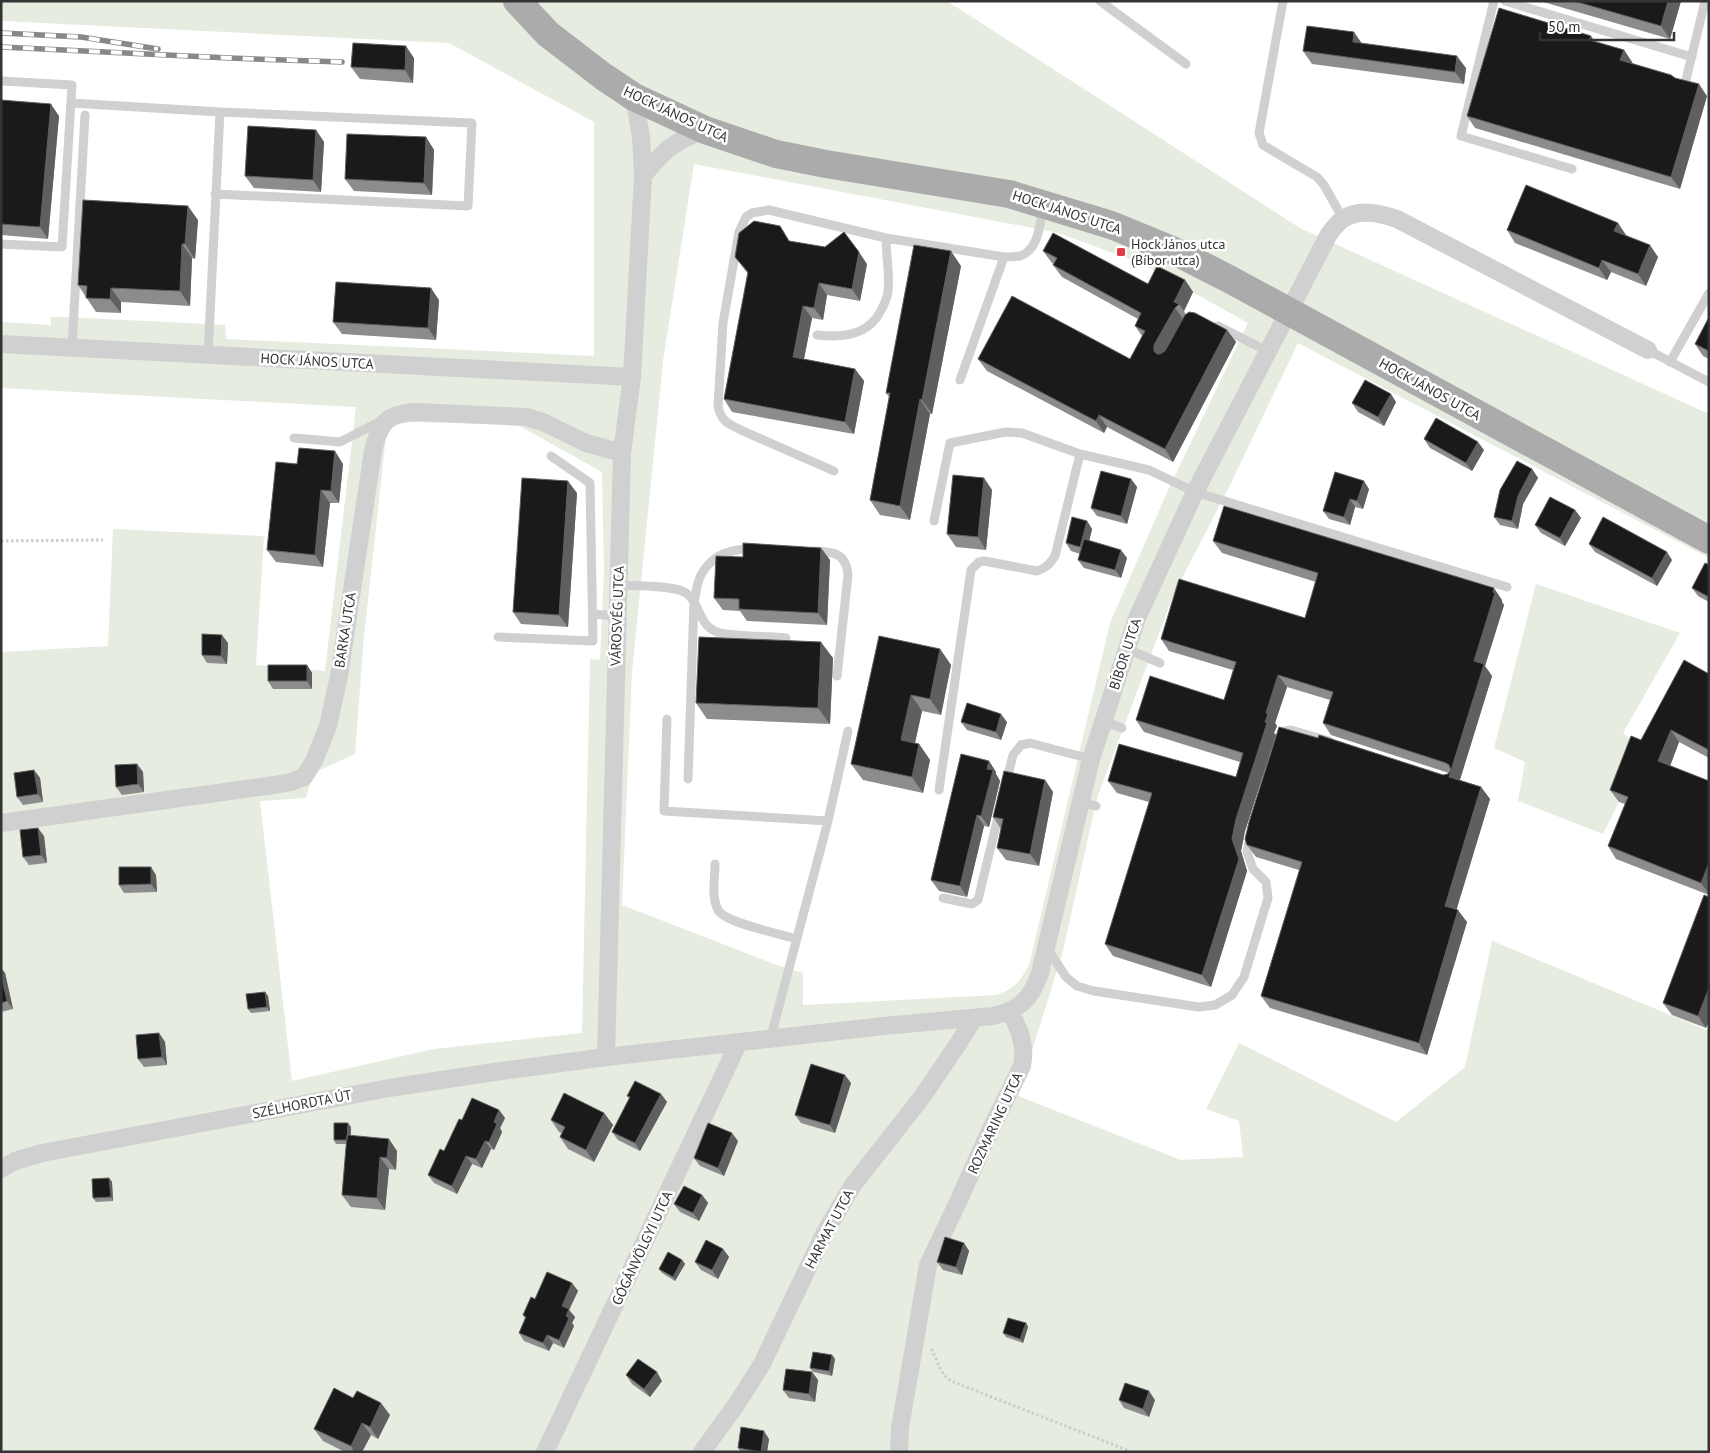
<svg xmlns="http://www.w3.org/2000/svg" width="1710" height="1453" font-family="'PT Sans',sans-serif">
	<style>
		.green { fill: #e6ecdf; fill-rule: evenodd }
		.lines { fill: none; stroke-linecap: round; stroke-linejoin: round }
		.path { stroke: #cdcdcd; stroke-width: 3; stroke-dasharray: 2.5 2.5; stroke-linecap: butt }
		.service { stroke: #d0d0d0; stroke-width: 9 }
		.minor { stroke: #d0d0d0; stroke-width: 18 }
		.primary { stroke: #ababab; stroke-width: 28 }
		.rail-casing { stroke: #888; stroke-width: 5.5 }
		.rail { stroke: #fff; stroke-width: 4; stroke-dasharray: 11; stroke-linecap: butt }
		.wall { fill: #8c8c8c }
		.shaded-wall { fill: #5f5f5f }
		.building { fill: #1a1a1a; stroke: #5f5f5f }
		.poi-dot { fill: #e63946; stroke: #fff; stroke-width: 2 }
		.labels { text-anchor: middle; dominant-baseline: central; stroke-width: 5; stroke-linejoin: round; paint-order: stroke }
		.street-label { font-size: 14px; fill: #333; stroke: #fff }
		.poi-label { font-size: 14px; fill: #333; stroke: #fff; text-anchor: start }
	</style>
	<rect width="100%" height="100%" fill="#fff"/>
	<path class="green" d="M1,1h946l353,227 409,186v144l-411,-215 -67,140 -58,113 -76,202 -34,153 -45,145 163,64 62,-3 -4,-36 -33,-12 33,-66 157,79 69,-55 27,-126 217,90v421h-1708v-800l107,-6 5,-117 151,7 -8,129 69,6 31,-264 -355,-19v-66l50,3v-8h14l160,8 1,14 368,17v-234l-145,-79 -448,-22zM694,164l365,69 83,31 106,59 -79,165 -59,135 -81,342c-10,18 -13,22 -32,30l-194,10v-32l-29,-9 -152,-59 10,-233 31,-311zM407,422l109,2 86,48 2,98 -4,90 -10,-1 -8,374 -148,16 -142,32 -32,-280 46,-3 7,-25 42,-19 9,-118 22,-200 9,-11z
		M1536,584l144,49 -57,100 21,19 -41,82 -85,-33 7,-39 -31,-14z"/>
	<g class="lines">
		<path class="path" d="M1,541l102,-1
			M931,1349c8,13 8,24 20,32l181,71"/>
		<path class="service" d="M1100,1l86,63
			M1283,1l-24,132 4,12 54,32 7,8 19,34
			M1494,1l-33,135 111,33
			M1505,1l187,56
			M1,81l71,4 -10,162 -61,-3
			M1685,84l20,-83
			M71,103l149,9 252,11 -4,83 -253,-12
			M1218,326l49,25
			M817,335c24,3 49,1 62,-21 4,-7 8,-14 9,-22 2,-17 -2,-37 -2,-54
			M72,348l13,-233
			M1648,350l61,32
			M208,355l12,-243
			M1670,362l39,-69
			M960,380l44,-123
			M294,438l46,4 43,-22
			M834,471l-91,-40c-14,-7 -22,-9 -25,-25l5,-83 16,-91 7,-15 6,-4 17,-3 117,28 118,19c5,0 11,0 16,-1 19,-6 20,-33 23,-50
			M934,521l16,-78 56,-11 16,1 58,21
			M813,551c20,1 33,1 35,24l-11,101
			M618,585c16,1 56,0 68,8 15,10 11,31 31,39 14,5 52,4 69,6
			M593,614l23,2
			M498,637l95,4 -3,-158 -39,-27
			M1127,649l33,14
			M667,719l-3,92 164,10
			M1103,721l19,7
			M1282,734l3,-3 6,-1 38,11
			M688,779l6,-177c2,-8 3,-20 7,-27 11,-21 32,-27 54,-26
			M1006,783l7,-28 8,-10 9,-2 61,16
			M939,790l32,-220 8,-8 5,-1 53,10c9,-3 13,-7 18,-15l25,-102 69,16 46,22 312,95
			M1081,802l15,4
			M715,864c0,14 -4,33 3,46 7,13 63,24 79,29
			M943,898l29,6 6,-4 21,-87
			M1047,948l19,29 11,9 17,5 105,16 16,-2 17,-10 12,-18 24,-79 -2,-16 -13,-13 -6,-17 3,-15
			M770,1040l58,-219 20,-90"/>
		<path class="minor" d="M643,176c19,-24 32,-36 62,-46
			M1,344l631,33
			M1,823l273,-38 17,-3 13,-5 10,-16 14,-35 11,-50 34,-225c7,-29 13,-37 43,-39l110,5 17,5 43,21 36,10
			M606,1057l16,-604 10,-76 11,-201 -2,-39 -7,-40
			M1,1169l14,-8 27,-8 347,-65 105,-16 112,-15 278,-31 109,-10c27,-6 38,-17 47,-43l51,-214 46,-141 58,-126 134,-258c4,-5 8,-11 14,-15 16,-11 37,-6 54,0l251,131
			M545,1452l193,-408
			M702,1452l34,-47 26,-41 62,-130 29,-49 69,-88 36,-53 16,-26
			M899,1452l1,-24 28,-163 30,-63 30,-67 34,-69c4,-21 -2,-36 -12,-54"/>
		<path class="primary" d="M517,1l31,33 56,43 30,20 71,33 71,24 50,10 183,30 102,31 61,25 57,29 480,261"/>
		<g class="rail-casing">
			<path id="rail" d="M1,33l80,4 77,12
				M1,47l228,11 113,4"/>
		</g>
		<use href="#rail" class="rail"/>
	</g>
	<path class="wall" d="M1540,1h141l-11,38z
		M1595,41l29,9 8,12v1l43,15 32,18 -27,93 -205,-61 -8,-12z
		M1361,43l105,25 -2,16 -152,-20 -9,-13z
		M414,58l-1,25 -53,-4 -9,-12z
		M1,100l58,16 -11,123 -46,-4 -1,-1z
		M316,130l8,12 -3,50 -67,-4 -9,-12z
		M426,137l8,13 -2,45 -78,-4 -9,-12z
		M198,220l-3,39 -3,-1 -2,48 -69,-4v11l-25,-1 -18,-27z
		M1507,230l119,5 32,22 -12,29 -35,-14 -4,8 -92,-37z
		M790,241l77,23 -7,37 -33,-6 -4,25 -11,-2 -8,41 51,10 9,12 -10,53 -122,-22 -8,-13 24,-125 -13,-17z
		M1043,251l105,33 37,-4 8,12 -9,19 2,4 41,15 9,12 -63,120 -66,-35 -3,6 -117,-62 -9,-12h152l12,-23 -7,-10 3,-7 -76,-42 -9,-12 1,-1 -2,-1z
		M961,266l-29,148h-2l-20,106 -30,-5 -10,-15 19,-103 -3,-4z
		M439,300l-3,40 -94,-6 -9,-12z
		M1709,317v42l-6,-3 -8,-12z
		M1396,402l-12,24 -26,-14 -6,-9z
		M1424,439l60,11 -12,21 -42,-23z
		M343,464l-4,39h-9l-7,64 -47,-5 -9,-12z
		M1532,469l6,9 -15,26 -5,25 -18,-4 -6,-8z
		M984,478l8,12 -6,60 -30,-3 -9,-13z
		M1131,479l6,8 -10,37 -30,-8 -6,-8z
		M1369,489l-6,20 -8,-2 -5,18 -21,-6 -6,-8z
		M577,493l-9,134 -47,-3 -8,-12z
		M1575,510l6,8 -16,28 -24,-13 -6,-8z
		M1087,521l5,8 -3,12 38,17 -6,20 -37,-10 -6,-8 2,-6 -9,-3 -5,-8z
		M1213,541l289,59v2l2,3 -19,61 7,10 -32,104 21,7 9,12 -34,111 11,12 -40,133 -157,-47 -9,-12 38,-126 -43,-13 -9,-12 202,-72 -118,-38 -8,-12 7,-23 -43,-13 -12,36 2,3 -3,7 2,2 -31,96 -4,20 6,20 -36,116 -98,-31 -8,-12 44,-142 -32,-9 -9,-12 128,-4 4,-15 -96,-30 -8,-12 88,-20 9,-30 -64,-19 -8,-12 144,-21 11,-36 -94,-29z
		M1589,544l83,16 -15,26 -62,-34z
		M821,548l9,12 -3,65 -80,-4 -7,-10 -17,-1 -9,-12 29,-41z
		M1709,565v37l-11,-6 -6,-8z
		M228,643l-1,21 -20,-1 -5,-8z
		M940,649l11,16 -10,50 -19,-4 -7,32 4,1 11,16 -7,33 -60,-13 -12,-16z
		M833,658l-3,66 -123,-5 -11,-16z
		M307,665l5,8v16h-39l-5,-8z
		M1709,674v84l-30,-16 -9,24 39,15v114l-93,-36 -8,-13 17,-42 -6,-2 -9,-12 31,-50z
		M961,722h46l-6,18 -34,-10z
		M989,761l7,11v2l4,7 -11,46 -5,-1 -17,71 -28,-6 -8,-11z
		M137,764l6,8 1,20 -22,3 -6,-8z
		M34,770l6,8 3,24 -20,3 -6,-8z
		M1045,780l8,12 -14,74 -33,-6 -9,-12 4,-19 -8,-12z
		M44,836l3,27 -18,2 -6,-8z
		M156,875l1,17 -33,1 -5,-8z
		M1709,897l-3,131 -34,-13 -9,-12z
		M1,968l4,5 8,36 -12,3z
		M265,992l3,4 2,15 -19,2 -3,-4z
		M159,1033l6,9 2,23 -23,2 -6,-8z
		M851,1083l-16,50 -34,-10 -6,-8z
		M661,1094l6,8 -27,49 -22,-11 -6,-8 17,-34 -2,-2z
		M499,1110l6,8 -5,10 2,4 -8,18 -3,-1 -9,19 -10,-4 -15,30 -23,-11 -6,-8 16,-24z
		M604,1113l9,12 -19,37 -26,-13 -8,-12 2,-4 -3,-1 -8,-12z
		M351,1127v9l46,15 -1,19 -7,-1 -4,41 -34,-3 -9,-12 5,-51h-11l-2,-4z
		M738,1141l-14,35 -24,-10 -6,-8z
		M109,1178l3,4 1,19 -17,1 -3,-4z
		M702,1195l6,8 -9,18 -19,-9 -6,-8z
		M964,1243l5,8 -7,24 -19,-5 -6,-8z
		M723,1249l6,8 -11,22 -17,-9 -6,-8z
		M682,1260l3,4 -10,17 -13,-8 -3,-4z
		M572,1283l6,8 -9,19 6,7 -3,6 2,3 -10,22 -11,-5 -4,8 -25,-10 -5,-8 6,-15 -2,-3 12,-16z
		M1026,1323l2,4 -5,16 -17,-6 -3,-4z
		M832,1355l3,4 -3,17 -19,-4 -3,-4z
		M812,1372l6,8 -3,22 -26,-4 -6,-8z
		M626,1375l36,6 -12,16 -18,-13z
		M1119,1400h36l-6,17 -25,-9z
		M390,1415l-12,24 -7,-4 -9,17h-17l-22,-11 -9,-12z
		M769,1439l-2,13h-26l-3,-4z"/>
	<path class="shaded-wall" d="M1668,1h13l-11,38 -9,-13z
		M1354,32l9,13 -10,-3z
		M1591,36l8,12 -10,-8z
		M406,46l8,12 -1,25 -8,-13z
		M1624,50l8,12 -3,10 -9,-12z
		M1457,56l9,12 -2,16 -9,-12z
		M1699,84l8,12 -27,93 -9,-12z
		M51,104l8,12 -11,123 -8,-12z
		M316,130l8,12 -3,50 -8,-12z
		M426,137l8,13 -2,45 -8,-12z
		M188,206l10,14 -3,39 -10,-15z
		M1618,223l8,12 -3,8 -9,-12z
		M182,244l10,14 -2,48 -10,-15z
		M1650,245l8,12 -12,29 -8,-12z
		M951,251l10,15 -29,148 -10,-14z
		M859,252l8,12 -7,37 -8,-12z
		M1602,260l9,12 -4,8 -8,-12z
		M1185,280l8,12 -9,19 -5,-7 -5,-2z
		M819,283l8,12 -4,25 -9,-12z
		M111,288l10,14v11l-11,-14z
		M431,288l8,12 -3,40 -8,-12z
		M803,306l9,12 -10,51 -9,-12z
		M1175,308l9,12 -22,43 -8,-12v-6z
		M1227,330l9,12 -63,120 -8,-13z
		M855,369l9,12 -10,53 -9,-12z
		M1391,394l5,8 -12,24 -6,-9z
		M920,399l10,15 -20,106 -10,-14z
		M1099,415l8,12 -3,6 -8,-12z
		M1478,442l6,8 -12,21 -6,-8z
		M335,451l8,13 -4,39 -8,-12z
		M1532,469l6,9 -15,26 -5,25 -6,-8 6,-25z
		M984,478l8,12 -6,60 -8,-13z
		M1131,479l6,8 -10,37 -6,-8z
		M568,481l9,12 -9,134 -9,-12z
		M1364,481l5,8 -6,20 -6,-8z
		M321,490l9,13 -7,64 -8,-12z
		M1350,499l5,8 -5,18 -6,-8z
		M1575,510l6,8 -16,28 -5,-8z
		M1087,521l5,8 -6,26 -6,-8z
		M821,548l9,12 -3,65 -9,-12z
		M1121,550l6,8 -6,20 -6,-8z
		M1667,552l5,8 -15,26 -5,-8z
		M1494,588l8,12v2l2,3 -19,61 7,10 -35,113 -8,-12 25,-116z
		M222,635l6,8 -1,21 -6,-8z
		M821,642l12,16 -3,66 -12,-16z
		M940,649l11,16 -10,50 -11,-16z
		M307,665l5,8v16l-5,-8z
		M1278,675l9,12 -12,36 2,3 -3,7 2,2 -31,96 -4,20 6,20 -36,116 -9,-12 34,-156 30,-106z
		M911,695l11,16 -10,45 -11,-16z
		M1001,714l6,8 -6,18 -5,-8z
		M1671,730l8,12 -12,32 -9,-13z
		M919,744l11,16 -7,33 -11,-16z
		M989,761l7,11v2l4,7 -11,46 -8,-11 6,-47z
		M137,764l6,8 1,20 -6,-8z
		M34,770l6,8 3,24 -5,-8z
		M1045,780l8,12 -14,74 -9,-12z
		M1481,787l9,12 -36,119 -9,-12z
		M977,815l7,11 -17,71 -7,-11z
		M38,828l6,8 3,27 -6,-8z
		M1709,863v31l-8,-11z
		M151,867l5,8 1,17 -6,-8z
		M1458,910l9,12 -40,133 -8,-12z
		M1,968l4,5 8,36 -6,-8 -6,-27z
		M1709,988v34l-3,6 -8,-12z
		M265,992l3,4 2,15 -3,-4z
		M159,1033l6,9 2,23 -5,-8z
		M845,1075l6,8 -16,50 -5,-8z
		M661,1094l6,8 -27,49 -5,-8z
		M499,1110l6,8 -5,10 2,4 -8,18 -5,-8 5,-20z
		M604,1113l9,12 -19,37 -8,-12z
		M348,1123l3,4 -1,17 -3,-4z
		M732,1133l6,8 -14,35 -6,-8z
		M389,1139l8,12 -1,19 -9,-12z
		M485,1141l6,8 -9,19 -6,-9z
		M466,1156l6,8 -15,30 -5,-8z
		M380,1157l9,12 -4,41 -8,-12z
		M109,1178l3,4 1,19 -2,-4z
		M702,1195l6,8 -9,18 -6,-8z
		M964,1243l5,8 -7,24 -6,-8z
		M723,1249l6,8 -11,22 -6,-9z
		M682,1260l3,4 -10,17 -2,-4z
		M572,1283l6,8 -9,19 6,7 -3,6 2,3 -10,22 -5,-8 7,-24 -4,-10z
		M1026,1323l2,4 -5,16 -3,-4z
		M547,1335l6,8 -4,8 -6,-8z
		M832,1355l3,4 -3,17 -3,-5z
		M657,1372l5,9 -12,16 -6,-8z
		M812,1372l6,8 -3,22 -6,-8z
		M1149,1391l6,9 -6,17 -6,-8z
		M381,1403l9,12 -12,24 -8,-12z
		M362,1423l9,12 -9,17h-8l-3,-6z
		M764,1431l5,8 -2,13h-6z"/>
	<path class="building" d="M1574,1h94l-7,25z
		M1499,8l92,28 -2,4 35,10 -4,10 51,15 4,3 24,6 -28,93 -204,-61z
		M1307,26l47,6 -1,10 104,14 -2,16 -152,-21z
		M353,43l53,3 -1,24 -54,-3z
		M1,100l50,4 -11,123 -39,-3z
		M248,126l68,4 -3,50 -68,-4z
		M347,134l79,3 -2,46 -79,-4z
		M1526,185l92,38 -4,8 36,14 -12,29 -36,-14 -3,8 -92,-38z
		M83,200l105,6 -3,38h-3l-2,47 -69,-3 -1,11 -24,-1 1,-12 -9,-1z
		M754,221l26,5 9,15 36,6 19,-15 15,20 -7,37 -33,-6 -5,25 -11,-2 -10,51 62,12 -10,53 -121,-23 24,-127 -13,-15 4,-24z
		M1053,233l95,51 9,-18 28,14 -11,22 5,2 -4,4 -21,37v6l3,3h3l5,-3 20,-36 4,-3 6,1 32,17 -62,119 -66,-34 -3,6 -118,-62 34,-63 118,63 15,-28 -10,-5 6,-13 -88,-48 4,-7 -14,-7z
		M914,245l37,6 -29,149 -2,-1 -20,107 -30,-6 20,-107h-4z
		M336,282l95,6 -3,40 -95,-6z
		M1709,317v34l-14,-7z
		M1365,380l26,14 -13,23 -26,-14z
		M1436,418l42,24 -12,21 -42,-24z
		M299,448l36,3 -4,40 -10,-1 -6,65 -48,-5 9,-88 21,2z
		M1517,461l15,8 -14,27 -6,25 -18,-4 6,-27z
		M1101,471l30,8 -10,37 -30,-8z
		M1335,472l29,9 -7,20 -7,-2 -6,18 -21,-6z
		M953,475l31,3 -6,59 -31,-3z
		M522,478l46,3 -9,134 -46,-3z
		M1550,497l25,13 -15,28 -25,-13z
		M1224,506l270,82 -1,4 2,1 -21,68 10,3 -35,113 32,10 -36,119 13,4 -39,133 -158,-47 41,-134 -55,-17 -2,-6 4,-17 30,-95 39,11 1,-3 124,40 5,-1 3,-4 -2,-5 -3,-2 -123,-40 10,-31 -55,-17 -12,38 2,1 -3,8 2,1 -31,96 -4,20 7,20 -37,116 -97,-31 47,-151 -44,-12 11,-37 117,33 7,-24 -107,-33 14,-44 74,24 12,-38 -75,-23 18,-60 126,39 13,-45 -105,-32z
		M1072,517l15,4 -7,26 -14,-4z
		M1603,517l64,35 -15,26 -63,-34z
		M1084,539l37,11 -6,20 -37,-10z
		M743,543l78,5 -3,65 -79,-4v-10l-25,-1 2,-42 27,1z
		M1705,563l4,2v32l-17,-9z
		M202,634l20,1 -1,21 -19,-1z
		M879,636l61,13 -10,50 -19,-4 -10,45 18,4 -7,33 -61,-13z
		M699,637l122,5 -3,66 -122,-5z
		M1684,660l25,14v76l-38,-20 -13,31 51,20v82l-8,20 -93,-37 20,-49 -18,-7 21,-54 10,4z
		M268,665h39v16h-39z
		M967,703l34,11 -5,18 -35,-10z
		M961,754l28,7 -2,8 6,1 -12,46 -4,-1 -17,71 -29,-6z
		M137,764l1,20 -22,3 -1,-22z
		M34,770l4,24 -21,3 -3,-24z
		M1004,771l41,9 -15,74 -33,-6 6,-29 -10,-2z
		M38,828l3,27 -18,2 -3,-27z
		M119,867h32v17l-32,1z
		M1704,895l5,2v91l-11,28 -35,-13z
		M1,974l6,27 -6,2z
		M265,992l2,15 -19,2 -2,-15z
		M159,1033l3,24 -24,2 -2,-24z
		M811,1064l34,11 -15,50 -35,-10z
		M635,1081l26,13 -26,49 -23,-11 18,-35 -3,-1z
		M564,1093l40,20 -18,37 -26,-13 5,-10 -14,-7z
		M472,1098l27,12 -5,12 3,2 -8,18 -4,-1 -9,18 -10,-3 -14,30 -24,-11 12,-26 4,2 15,-32 3,1z
		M334,1123h14l-1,17h-13z
		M708,1123l24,10 -14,35 -24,-10z
		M347,1135l42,4 -2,19 -7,-1 -3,41 -35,-3z
		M109,1178l2,19 -18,1 -1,-19z
		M684,1186l18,9 -9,18 -19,-9z
		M945,1237l19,6 -8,24 -19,-5z
		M706,1240l17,9 -11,21 -17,-8z
		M668,1252l14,8 -9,17 -14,-8z
		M547,1272l25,11 -10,23 7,3 -3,7 3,2 -10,22 -12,-5 -4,8 -24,-10 7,-16 -3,-2 8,-18 4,2z
		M1008,1318l18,5 -6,16 -17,-6z
		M813,1352l19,3 -3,16 -19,-3z
		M638,1359l19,13 -13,17 -18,-14z
		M786,1369l26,3 -3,22 -26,-4z
		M1125,1383l24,8 -6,18 -24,-9z
		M334,1388l19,10 4,-7 24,12 -11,24 -8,-4 -11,23 -37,-17z
		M741,1427l23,4 -3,21 -23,-4z"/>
	<rect class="poi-dot" x="1116" y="247" width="10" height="10" rx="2.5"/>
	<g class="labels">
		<g class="street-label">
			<text transform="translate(676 114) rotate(25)">HOCK JÁNOS UTCA</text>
			<text transform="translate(1067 212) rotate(18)">HOCK JÁNOS UTCA</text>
			<text transform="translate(317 361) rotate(3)">HOCK JÁNOS UTCA</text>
			<text transform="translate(1430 389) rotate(29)">HOCK JÁNOS UTCA</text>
			<text transform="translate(617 616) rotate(-88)">VÁROSVÉG UTCA</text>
			<text transform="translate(345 630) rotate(-81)">BARKA UTCA</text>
			<text transform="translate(1125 654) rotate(-72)">BÍBOR UTCA</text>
			<text transform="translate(302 1104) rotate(-11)">SZÉLHORDTA ÚT</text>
			<text transform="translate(995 1123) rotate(-65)">ROZMARING UTCA</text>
			<text transform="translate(829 1229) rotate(-62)">HARMAT UTCA</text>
			<text transform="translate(642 1248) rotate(-65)">GÓGÁNVÖLGYI UTCA</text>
		</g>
		<g class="poi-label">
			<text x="1131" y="244">Hock János utca<tspan x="1131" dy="16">(Bíbor utca)</tspan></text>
		</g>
	</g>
	<rect width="1710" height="1453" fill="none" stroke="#333333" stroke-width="5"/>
	<path d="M1540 32v8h134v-8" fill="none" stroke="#333333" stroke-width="2.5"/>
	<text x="1548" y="32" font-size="15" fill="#333333" stroke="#ffffff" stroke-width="4" paint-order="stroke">50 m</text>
</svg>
